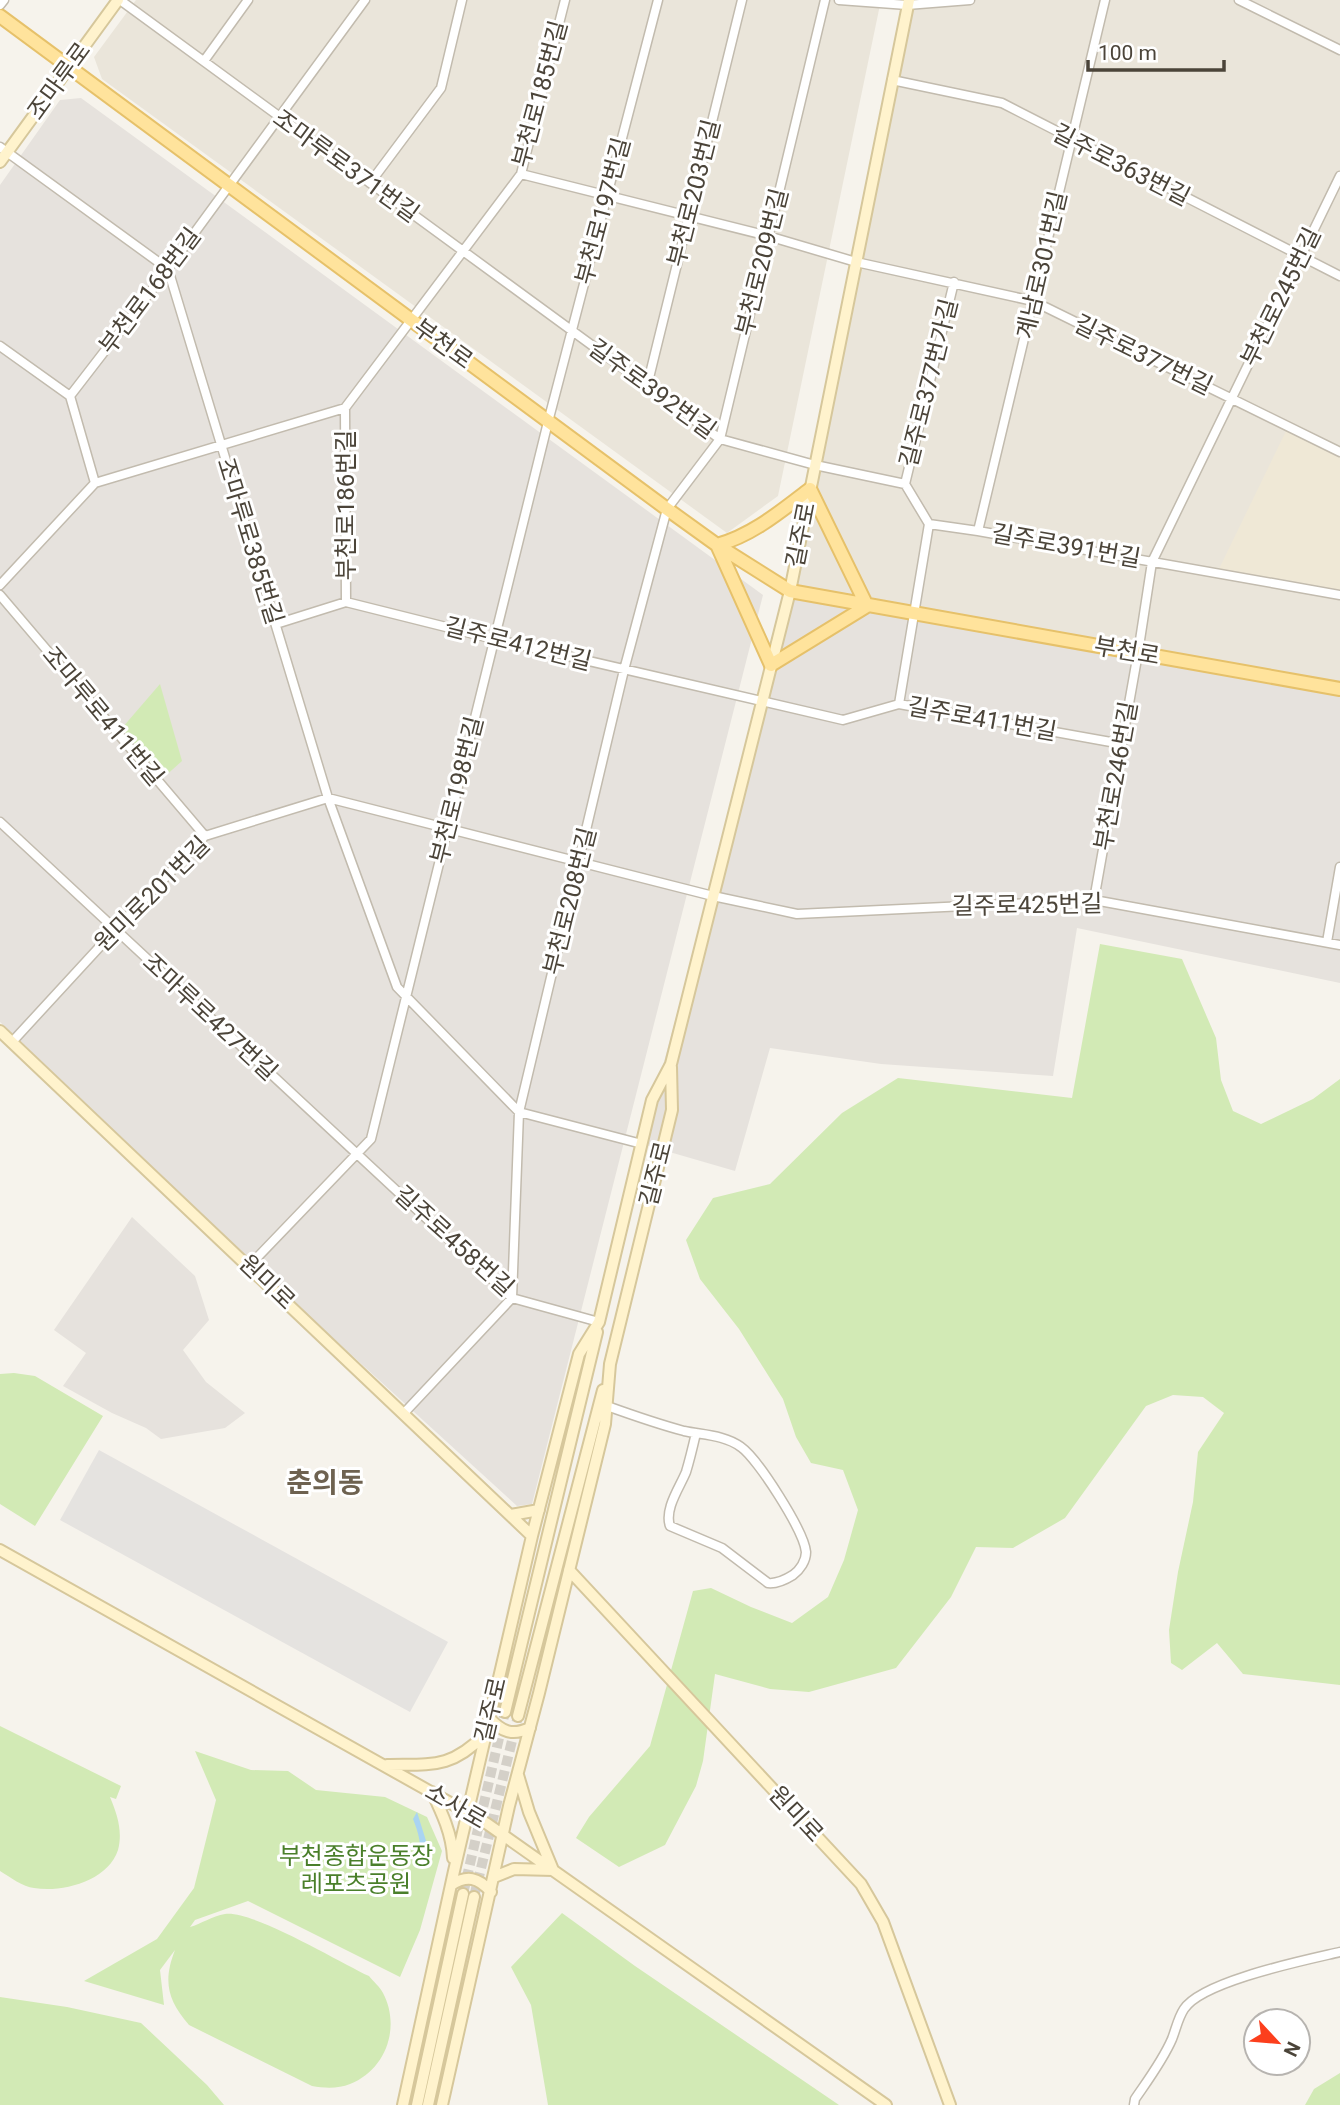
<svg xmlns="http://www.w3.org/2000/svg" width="1340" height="2105" font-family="Roboto,'Noto Sans KR',sans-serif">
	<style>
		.residential { fill: #eae5da }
		.industrial { fill: #e6e2dd }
		.education { fill: #efe8d6 }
		.green { fill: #d2eab5 }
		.parking { fill: #e5e3e0 }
		.water { fill: #a9d4f2 }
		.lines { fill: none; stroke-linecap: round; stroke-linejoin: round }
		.secondary-tunnel { stroke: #d4d0c8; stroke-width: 10; stroke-dasharray: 10 5; stroke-linecap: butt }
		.street-casing { stroke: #c2bbae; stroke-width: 11 }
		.secondary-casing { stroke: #d6c79b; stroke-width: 14 }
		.primary-casing { stroke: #e6c16a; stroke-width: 16 }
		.street { stroke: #fff; stroke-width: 8 }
		.secondary { stroke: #fff3cd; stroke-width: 10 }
		.primary { stroke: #ffe39c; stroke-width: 12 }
		.labels { text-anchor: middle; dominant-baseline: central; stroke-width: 6; stroke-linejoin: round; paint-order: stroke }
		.street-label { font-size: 24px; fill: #4b4439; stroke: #fff }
		.park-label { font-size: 24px; fill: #4a7f2a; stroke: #fff }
		.quarter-label { font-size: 28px; font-weight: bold; fill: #6e6250; stroke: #fff }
	</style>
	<rect width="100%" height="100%" fill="#f6f3ec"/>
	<path class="residential" d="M136,0h745l-103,496 -51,37 -625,-454 -8,-22z
		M970,0h370v689l-550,-98 117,-586z"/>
	<path class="industrial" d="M81,98l682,497 -231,909 -15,2 -195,-178 -322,-306v-837l60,-85z
		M790,591l550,98v294l-263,-55 -24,148 -172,-12 -111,-16 -35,123 -93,-27z
		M132,1217l63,59 14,44 -26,30 23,32 39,31 -20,15 -64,11 -15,-11 -34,-15 -49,-27 23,-33 -32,-23z"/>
	<path class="education" d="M1288,427l52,25v143l-123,-22z"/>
	<path class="green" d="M160,684l22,77 -19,17 -41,-50z
		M1100,944l82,15 34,79 5,42 12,31 28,13 52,-25 27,-20v606l-97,-11 -26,-31 -35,27 -11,-7 -2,-33 9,-58 15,-70 5,-50 26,-39 -21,-16 -30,-2 -27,11 -81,112 -52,30 -37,-1 -25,50 -55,71 -87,24 -39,-3 -55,-15 -12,87 -7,25 -31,59 -46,22 -43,-29 13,-21 61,-71 43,-155 18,-3 40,19 41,16 36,-26 16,-37 14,-50 -15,-40 -32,-7 -15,-26 -13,-38 -44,-70 -39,-50 -14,-39 27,-42 57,-14 72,-71 56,-35 174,20z
		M14,1373l21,3 68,40 -68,110 -35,-22v-130z
		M0,1726l121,60 -5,13 -6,-2c7,17 13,34 8,53 -10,31 -56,43 -84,38 -11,-1 -24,-11 -34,-17z
		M195,1751l56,19 37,1 28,19 69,7 42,20 15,34 -22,79 -20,47 -152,-76 -53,19 -5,7c11,-3 22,-11 35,-13 28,-4 114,48 144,62 4,5 11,11 14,17 18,34 3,77 -33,91 -12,5 -26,4 -38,2l-123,-61c-22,-26 -26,-44 -14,-75l-15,20 4,35 -80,-24 73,-42 37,-51 22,-88z
		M562,1913l73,53 204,139h-291l-17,-100 -20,-38z
		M0,1997l67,10 74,16 66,62 17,20h-224z
		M1340,2073v32h-35l9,-16z"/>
	<path class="parking" d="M99,1450l349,192 -38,70 -350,-192z"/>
	<path class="water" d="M417,1812l10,32 -4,18 -4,-1c3,-16 0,-27 -6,-42z"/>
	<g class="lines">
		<path class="secondary-tunnel" d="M463,1894l42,-182
			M474,1897l44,-181"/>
		<g class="street-casing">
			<path id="street" d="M120,0l600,439 95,26 90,19 24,40
				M839,0l68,5 63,-5
				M1239,0l101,50
				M0,5l4,-5
				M204,61l44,-61
				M892,80l110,23 338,173
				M0,147l168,122 160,529 69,189 122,125 123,32
				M521,174l247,62 88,26 177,39 307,151
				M370,183l71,-95 21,-88
				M0,346l70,50 25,87
				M647,386l95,-386
				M70,396l98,-127 197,-269
				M345,408l1,194
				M95,483l250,-75 176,-234 44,-174
				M905,484l49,-202
				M929,524l49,7 362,64
				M978,531l127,-531
				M0,585l95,-102
				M0,595l205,241
				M276,624l70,-22 148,37 349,81 56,-16 223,40
				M899,704l30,-180
				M0,822l512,476 87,24
				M1094,900l44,-247 14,-91 188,-386
				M1327,942l13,-75
				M12,1042l104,-113 89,-93 123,-38 385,98 84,18 297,-14 246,45
				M250,1265l121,-126 177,-717 110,-422
				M607,1406c25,9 51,18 77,25 19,4 41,4 57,16 17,12 63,84 65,105 0,9 -6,18 -13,23 -8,5 -16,9 -25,8l-46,-35 -52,-22c-6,-17 10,-39 16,-54 4,-13 7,-26 10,-39
				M405,1412l107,-114 7,-186 105,-442 43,-161 53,-70 105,-439
				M1134,2105l1,-6c13,-19 28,-39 37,-60 4,-10 6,-21 12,-30 18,-28 122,-49 156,-57"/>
		</g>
		<g class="secondary-casing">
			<path id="secondary" d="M0,162l118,-162
				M0,1031l532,505
				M511,1515l28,-5
				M0,1550l486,273 400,282
				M569,1570l292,314 22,38 67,183
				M505,1712l92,-380
				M518,1716l85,-326
				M489,1718c13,14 23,18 41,10
				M387,1765c44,-1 64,4 97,-30
				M518,1775l11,37 24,58
				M432,1792c10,21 20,42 21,66
				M494,1877l20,-8 39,1
				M451,1885c16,-10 27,-8 40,7
				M403,2105l51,-234 78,-335 47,-182 20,-32 53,-222 19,-36 119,-473 119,-591
				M417,2105l46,-211
				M428,2105l46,-208
				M442,2105l67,-299 30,-113 66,-269 5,-60 62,-254 -1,-43"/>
		</g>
		<g class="primary-casing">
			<path id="primary" d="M0,16l667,493 50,36 73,46 550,98
				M717,545c36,-10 64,-34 93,-56l57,117
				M718,547l53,118 96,-59"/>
		</g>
		<use href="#street" class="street"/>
		<use href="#secondary" class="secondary"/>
		<use href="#primary" class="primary"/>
	</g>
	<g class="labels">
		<g class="street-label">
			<text transform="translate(59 81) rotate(-54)">조마루로</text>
			<text transform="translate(540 94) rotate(-75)">부천로185번길</text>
			<text transform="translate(1121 165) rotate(27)">길주로363번길</text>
			<text transform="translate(346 166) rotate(36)">조마루로371번길</text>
			<text transform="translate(694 193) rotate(-76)">부천로203번길</text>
			<text transform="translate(603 211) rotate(-75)">부천로197번길</text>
			<text transform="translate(762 262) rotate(-76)">부천로209번길</text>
			<text transform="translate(1042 265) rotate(-77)">계남로301번길</text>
			<text transform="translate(150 291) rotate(-53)">부천로168번길</text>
			<text transform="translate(1281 297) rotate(-64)">부천로245번길</text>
			<text transform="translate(443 344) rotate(36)">부천로</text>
			<text transform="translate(1143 355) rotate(26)">길주로377번길</text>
			<text transform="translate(929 383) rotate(-76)">길주로377번가길</text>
			<text transform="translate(652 389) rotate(36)">길주로392번길</text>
			<text transform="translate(346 505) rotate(-90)">부천로186번길</text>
			<text transform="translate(801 535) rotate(-79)">길주로</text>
			<text transform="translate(250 541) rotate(73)">조마루로385번길</text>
			<text transform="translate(1066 546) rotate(10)">길주로391번길</text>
			<text transform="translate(518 644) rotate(14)">길주로412번길</text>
			<text transform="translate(1127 651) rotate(10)">부천로</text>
			<text transform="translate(103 716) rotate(50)">조마루로411번길</text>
			<text transform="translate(982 719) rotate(10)">길주로411번길</text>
			<text transform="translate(1116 776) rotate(-80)">부천로246번길</text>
			<text transform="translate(457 790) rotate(-76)">부천로198번길</text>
			<text transform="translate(152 894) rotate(-45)">원미로201번길</text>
			<text transform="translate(570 901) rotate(-76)">부천로208번길</text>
			<text transform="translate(1027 905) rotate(-1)">길주로425번길</text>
			<text transform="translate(210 1017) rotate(43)">조마루로427번길</text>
			<text transform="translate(656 1174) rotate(-76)">길주로</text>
			<text transform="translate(454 1241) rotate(42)">길주로458번길</text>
			<text transform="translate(267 1282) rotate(44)">원미로</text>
			<text transform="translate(491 1710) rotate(-77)">길주로</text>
			<text transform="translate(456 1806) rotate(30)">소사로</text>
			<text transform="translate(796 1814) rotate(47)">원미로</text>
		</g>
		<g class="park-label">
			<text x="356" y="1856">부천종합운동장<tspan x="356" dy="28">레포츠공원</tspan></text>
		</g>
		<g class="quarter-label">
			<text x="325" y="1482">춘의동</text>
		</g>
	</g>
	<g transform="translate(1277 2042) rotate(116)"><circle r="33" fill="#ffffff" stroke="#b7b4b0" stroke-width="2"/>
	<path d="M0-5L12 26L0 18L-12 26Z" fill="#fc3f1d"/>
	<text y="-10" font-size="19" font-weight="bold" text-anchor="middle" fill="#4b4439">N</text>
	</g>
	<path d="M1088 60v10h136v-10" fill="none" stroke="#4b4439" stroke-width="3.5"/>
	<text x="1098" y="60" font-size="21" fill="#4b4439" stroke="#ffffff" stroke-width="5" paint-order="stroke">100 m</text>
</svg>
